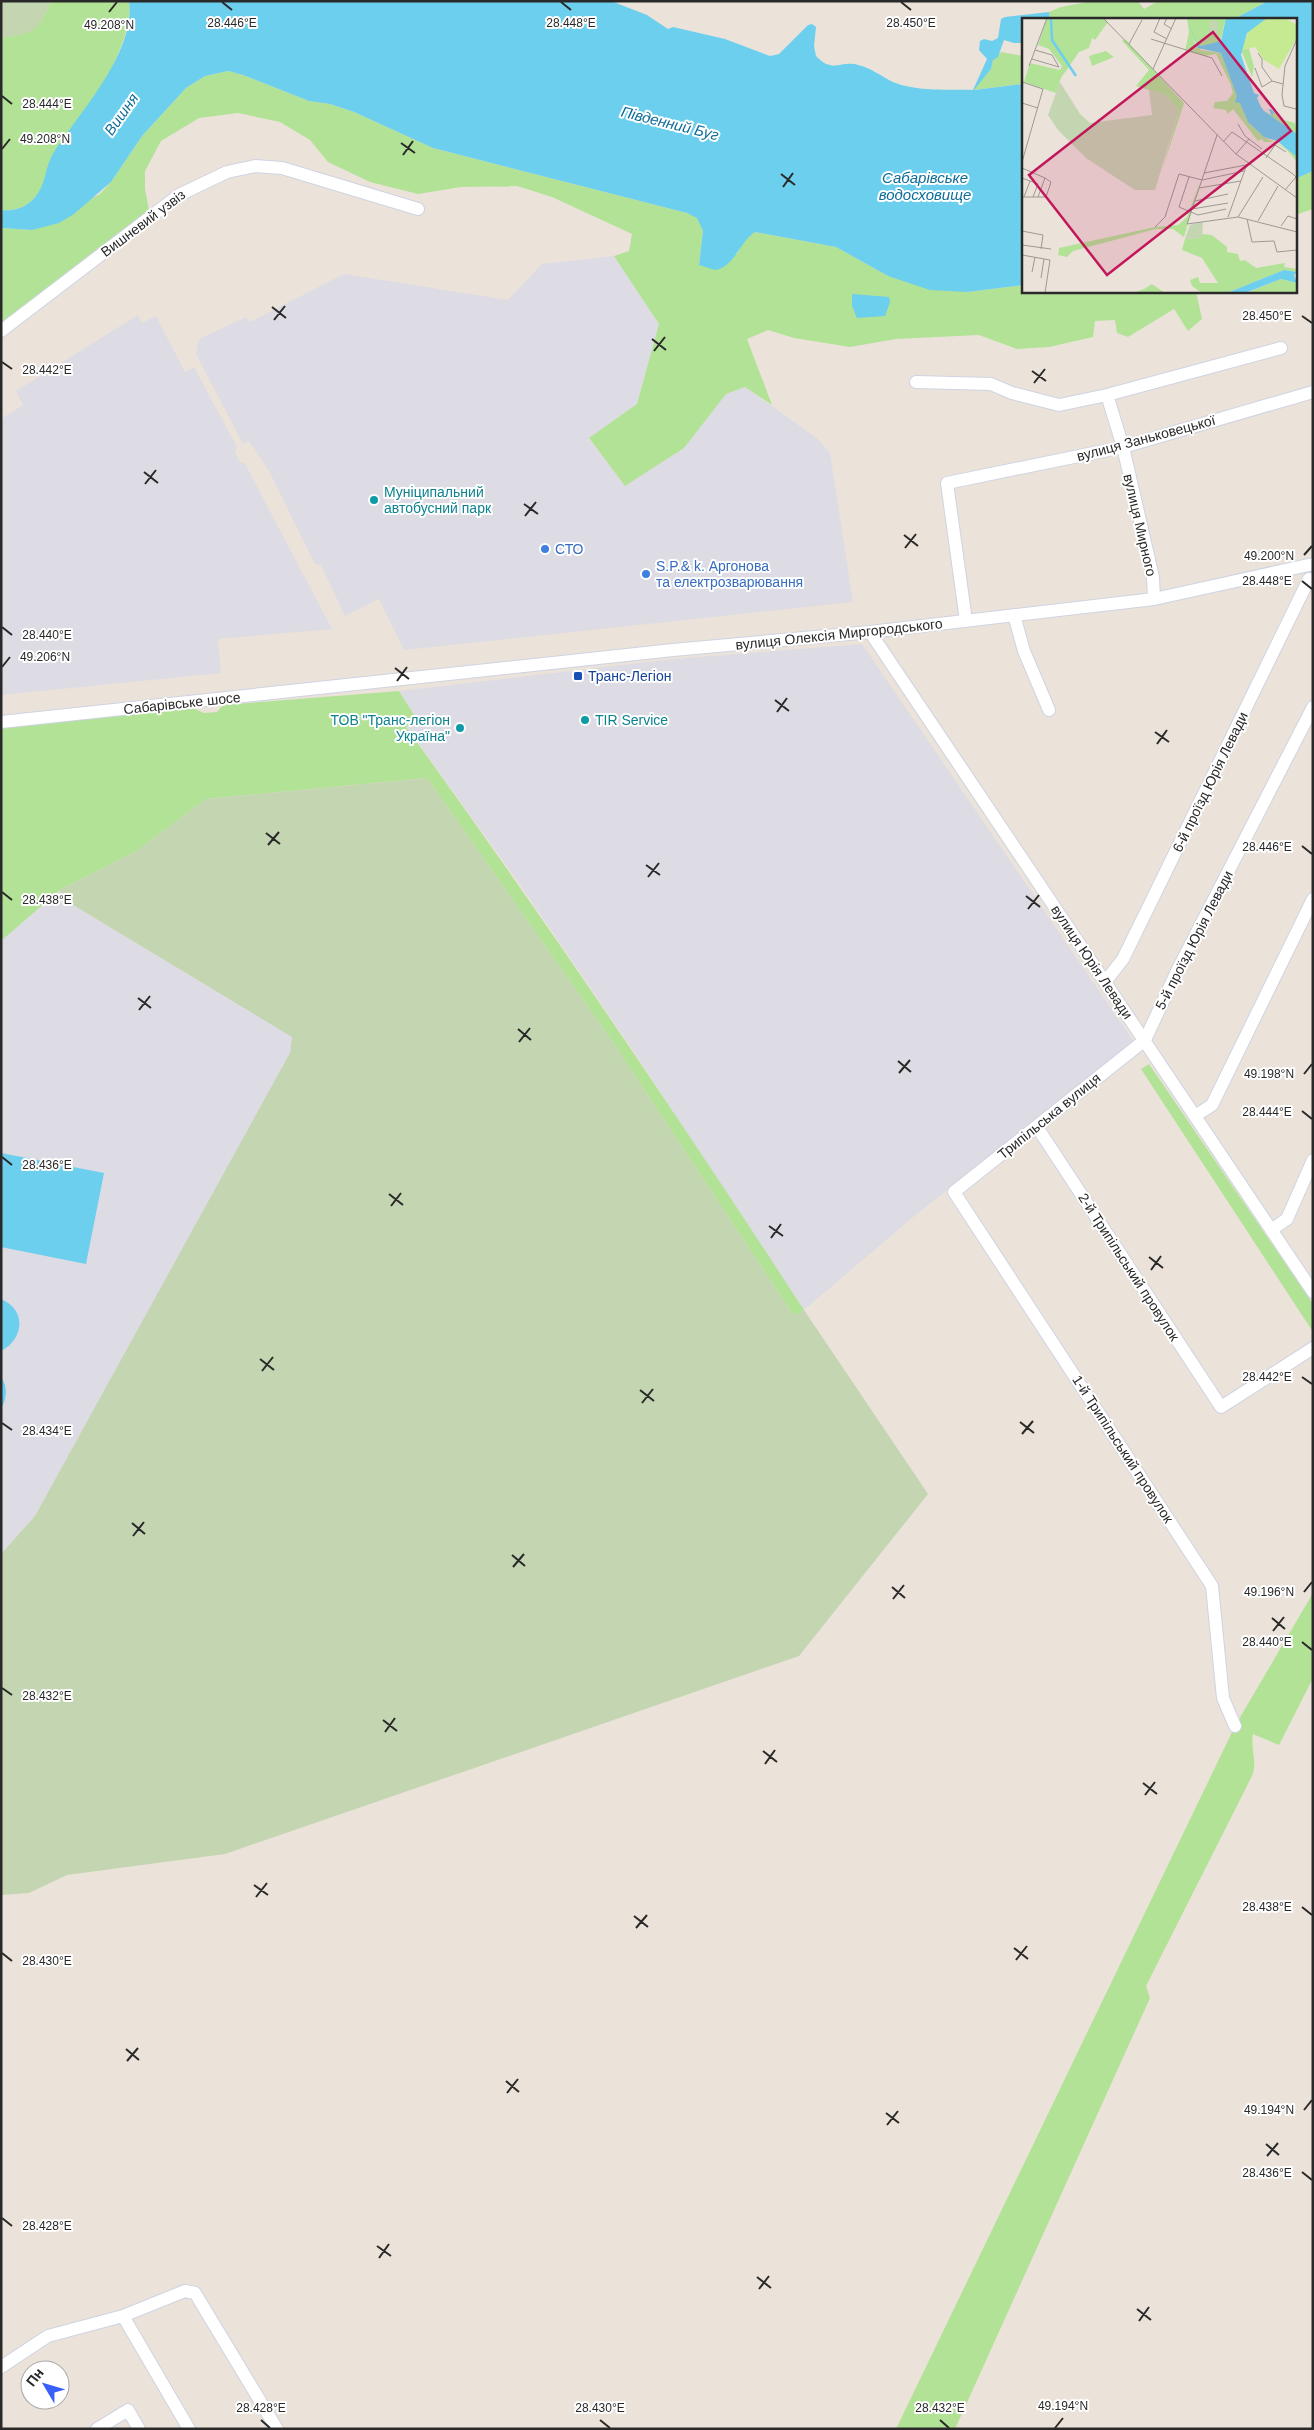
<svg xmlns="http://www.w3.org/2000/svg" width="1314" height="2430" font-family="Helvetica,sans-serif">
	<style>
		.industrial { fill: #dddbe3 }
		.green { fill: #b2e296 }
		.cemetery { fill: #c3d5b1 }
		.water { fill: #6ccfee }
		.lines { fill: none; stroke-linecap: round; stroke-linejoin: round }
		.minor-casing { stroke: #cfd3e2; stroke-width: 14 }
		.minor { stroke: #fff; stroke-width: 12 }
		.ticks { fill: none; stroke: #292929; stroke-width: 2 }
		.culture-dot { fill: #0f9aa8; stroke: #fff; stroke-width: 2 }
		.shop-dot { fill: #3f7fe0; stroke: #fff; stroke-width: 2 }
		.transit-dot { fill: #1a4fb4; stroke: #fff; stroke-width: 2 }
		.labels { text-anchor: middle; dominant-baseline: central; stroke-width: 4; stroke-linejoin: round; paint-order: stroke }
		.street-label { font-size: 14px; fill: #292929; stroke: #fff }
		.culture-label { font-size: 14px; fill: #0d838f; stroke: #fff; text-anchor: start }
		.shop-label { font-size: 14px; fill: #366cbe; stroke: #fff; text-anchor: start }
		.transit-label { font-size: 14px; fill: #164399; stroke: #fff; text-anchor: start }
		.water-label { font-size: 15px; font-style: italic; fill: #0d6c98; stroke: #fff }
		.inset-river { fill: none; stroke: #6ccfee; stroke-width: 2.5 }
		.inset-road { fill: none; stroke: #9d9993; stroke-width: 1 }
		.view { fill: #c2185b; fill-opacity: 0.15; stroke: #c2185b; stroke-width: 2.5 }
		.inset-edge { fill: none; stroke: #292929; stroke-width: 2.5 }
		.ticks-label { font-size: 12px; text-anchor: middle; fill: #292929; stroke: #fff; stroke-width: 4; stroke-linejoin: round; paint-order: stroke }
	</style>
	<rect width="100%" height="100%" fill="#ebe3da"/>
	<path class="industrial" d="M614,256l45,68 -22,80 -48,35 36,47 59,-38 41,-54 20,-7 73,52 12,14 23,149 -449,48 -25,-51 -34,17 -24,-51 -6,-1 -46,-93 -20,-30 -6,3 -47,-90 2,-11 3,-5 45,-21 4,5 94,-48 164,26 34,-36z
		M138,315l4,8 14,-7 29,56 9,-5 43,80 -2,6 5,9 5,2 87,165 -114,10 3,34 -220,22v-276l22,-14 -7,-14z
		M862,644l272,398 -222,176 -108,92 -180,-273 -110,-161 -108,-150 10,-8 -17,-27 276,-32z
		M60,890v7l232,140 -2,16 -63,117 -192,346 -34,38v-613z"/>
	<path class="green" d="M51,1h78c6,41 -41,108 -61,143 -11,19 -21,43 -38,58 -8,7 -18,9 -29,8v-172c33,-5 37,-7 50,-37z
		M1092,1h46l6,8 14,-8h110l-34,18h-184l-1,-7 12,-5z
		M1001,52l22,4v28l-50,6 18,-21 2,-9z
		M228,71l15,4 66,26 21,3 24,8 79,36 254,65 10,4 6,14 -4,34 38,-11 8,-15 10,-7 81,15 52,29 79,16 56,-7v6h173l6,28 -14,12 -14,-22 -46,28 -11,-4 -2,-13 -20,1 -2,16 -44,10 -32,2 -38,-14 -83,4 -46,8 -56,-9 -26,-8 -21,9 25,66 -27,-18 -19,7 -42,54 -59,38 -36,-48 48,-34 22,-80 -45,-68 15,-5 3,-17 -80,-37 -35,-11 -56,1 -43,7 -48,-12 -42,-20 -18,-22 -30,-18 -42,-9 -39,5 -38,23 -16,30v18l5,27 -149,115v-103l31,2 68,-36 11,-12 31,-46 44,-48 19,-12z
		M1313,171v38l-18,6v-36z
		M399,691l17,27 -10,9c138,191 269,385 398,583l-10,6 -182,-275 -185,-263 -221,21 -68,51 -78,40 -59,51v-213l192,-20 11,5 13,-1 6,-7z
		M1149,1064l164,240v28l-172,-263z
		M1313,1593v85l-34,67 -26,-11c-3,16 5,28 -1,42l-106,210 4,12 -195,431h-59l339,-703z"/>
	<path class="cemetery" d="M1,1h50c-14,32 -16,32 -50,37z
		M427,778l185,263 182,275 10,-6 124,184 -129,162 -574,198 -158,21 -38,18 -28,2v-341l34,-38 255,-463 2,-16 -232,-140v-7l78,-40 68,-51z"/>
	<path class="water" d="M129,1h482l36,14 21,14 5,-2 52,12 45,17 9,-2 29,-29 4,-1 4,3 -2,19 2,10c17,18 25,4 42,9 13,3 23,11 35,17 24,10 55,7 80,8l14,-31 -8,-9 1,-9 4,-2 8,2 6,-3 3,-19 4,-2 44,-5 1,7h-27v24h-9l-10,-3 -6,17 -5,3 -2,9 -17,21 49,-6v201l-56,7 -37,-2 -42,-14 -52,-29 -81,-15c-16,10 -20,35 -40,38l-16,-5 4,-34 -6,-13 -10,-5 -254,-65 -79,-36 -24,-8 -21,-3 -66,-26 -15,-4 -23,5 -19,12 -44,48 -31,46 -37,32 -15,9 -27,7 -31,-2v-18c11,1 21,-1 29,-8 18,-15 13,-33 24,-50 26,-40 82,-100 75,-151z
		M1268,1h45v170l-18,8v-160h-61z
		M852,294l37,3 1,5 -5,14 -28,2 -5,-12z
		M1,1153l103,20 -18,91 -85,-17z
		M1,1299c26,11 23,40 0,52z
		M1,1377c7,10 6,21 0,32z"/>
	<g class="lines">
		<g class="minor-casing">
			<path id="minor" d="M1,331l178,-136 48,-23 28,-6 27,2 136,41
				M916,382l75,2 21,9 47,12 48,-10 174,-47
				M1107,395l16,52 30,130 1,22
				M1014,615l10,36 25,59
				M966,621l-19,-138 176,-36 190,-55
				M870,632l443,660
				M1,722l672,-72 197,-18 284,-33 159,-35
				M1105,982l18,-23 186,-380
				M1195,1116l17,-11 101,-206
				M1037,1127l184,280 92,-59
				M1271,1230l16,-11 26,-59
				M1235,1726l-12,-28 -11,-112 -258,-394 191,-152 33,-71 135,-262
				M123,2316l62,-25 10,2 82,136
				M1,2367l47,-31 75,-20 66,113
				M97,2429l31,-19 11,19"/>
		</g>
		<use href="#minor" class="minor"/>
	</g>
	<path class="ticks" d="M222,2l10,8M561,2l10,8M901,2l10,8M109,12l8,-10M2,96l10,8M401,143l14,10M2,149l8,-10M403,155l10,-14M781,174l14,11M783,187l10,-14M272,307l14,11M1302,316l10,7M274,320l11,-14M652,339l14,11M654,351l11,-14M2,362l10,7M1032,371l14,10M1034,383l11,-14M144,472l14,11M145,484l11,-14M524,504l14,10M525,516l11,-14M904,535l14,11M905,548l11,-14M1304,555l8,-9M1302,581l10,8M2,627l10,8M2,667l8,-10M395,668l14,11M397,681l10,-14M775,700l14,11M777,712l10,-14M1155,732l14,10M1157,744l10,-14M266,833l14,11M268,845l11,-13M1302,846l10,8M646,865l14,10M648,877l11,-14M2,892l10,8M1026,896l14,11M1028,909l11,-14M138,998l13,10M139,1010l11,-14M518,1029l13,11M519,1042l11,-14M898,1061l13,11M899,1073l11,-13M1304,1074l8,-10M1302,1111l10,8M2,1157l10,8M389,1194l14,11M391,1206l10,-13M769,1226l14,10M771,1238l10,-14M1149,1257l14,11M1151,1270l10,-14M260,1359l14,11M262,1371l11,-14M1302,1377l10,7M640,1390l14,11M642,1403l11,-14M1020,1422l14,11M2,1423l10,7M1022,1434l11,-13M132,1523l13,11M133,1536l11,-14M512,1555l13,11M513,1567l11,-13M892,1587l13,11M1304,1592l8,-10M893,1599l11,-14M1272,1618l13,11M1273,1631l11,-14M1302,1642l10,8M2,1688l10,7M383,1720l14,11M385,1732l10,-14M763,1751l14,11M765,1764l10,-14M1143,1783l14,11M1145,1795l10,-13M254,1885l14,10M256,1897l11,-14M1302,1907l10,8M634,1916l14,11M636,1928l11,-13M1014,1948l14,11M2,1953l10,8M1016,1960l11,-14M126,2049l13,11M127,2061l11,-13M506,2081l13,11M507,2093l11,-14M1304,2110l8,-10M886,2113l13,10M887,2125l11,-14M1266,2144l13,11M1267,2156l11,-13M1302,2172l10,8M2,2218l10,8M377,2246l14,10M379,2258l10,-14M757,2277l14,11M759,2289l10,-13M1137,2309l14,11M1139,2321l10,-14M261,2420l9,8M600,2420l10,8M940,2420l9,8M1055,2428l8,-10"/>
	<g class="culture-dot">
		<circle cx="374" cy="500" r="5"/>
		<circle cx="585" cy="720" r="5"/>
		<circle cx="460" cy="728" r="5"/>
	</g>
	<g class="shop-dot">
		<circle cx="545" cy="549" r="5"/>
		<circle cx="646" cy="574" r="5"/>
	</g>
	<rect class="transit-dot" x="573" y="671" width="10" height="10" rx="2.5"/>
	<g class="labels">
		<g class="street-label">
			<text transform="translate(143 223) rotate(-37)">Вишневий узвіз</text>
			<text transform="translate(1146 438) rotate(-15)">вулиця Заньковецької</text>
			<text transform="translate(1140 525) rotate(77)">вулиця Мирного</text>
			<text transform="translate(839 634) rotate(-6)">вулиця Олексія Миргородського</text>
			<text transform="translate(182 703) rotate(-6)">Сабарівське шосе</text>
			<text transform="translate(1210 782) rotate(-64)">6-й проїзд Юрія Левади</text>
			<text transform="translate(1194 940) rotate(-63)">5-й проїзд Юрія Левади</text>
			<text transform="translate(1092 962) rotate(56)">вулиця Юрія Левади</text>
			<text transform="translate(1049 1116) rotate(-39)">Трипільська вулиця</text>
			<text transform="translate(1129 1267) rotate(57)">2-й Трипільський провулок</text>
			<text transform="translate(1123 1449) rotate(57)">1-й Трипільський провулок</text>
		</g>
		<g class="culture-label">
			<text x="384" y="492">Муніципальний<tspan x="384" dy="16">автобусний парк</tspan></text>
			<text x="450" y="720" text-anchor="end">ТОВ "Транс-легіон<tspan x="450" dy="16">Україна"</tspan></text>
			<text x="595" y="720">TIR Service</text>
		</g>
		<g class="shop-label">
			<text x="555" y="549">СТО</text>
			<text x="656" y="566">S.P.&amp; k. Аргонова<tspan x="656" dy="16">та електрозварювання</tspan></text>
		</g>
		<g class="transit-label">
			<text x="588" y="676">Транс-Легіон</text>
		</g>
		<g class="water-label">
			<text transform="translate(121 114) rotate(-55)">Вишня</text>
			<text transform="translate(670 123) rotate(14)">Південний Буг</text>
			<text x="925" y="177">Сабарівське<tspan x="925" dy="17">водосховище</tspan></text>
		</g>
	</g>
	<g transform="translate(1022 18)">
		<rect width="275" height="275" fill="#ebe3da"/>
		<path d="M25,0h56l5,4 -13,18 -3,-2 -3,10 -10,4 -18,26 -5,15 -32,-11 -2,6 8,-25 30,7 2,-4 -13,-17 -11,-4zM165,0h39l-6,24 -12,6 -10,-3 -5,-7 3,7 5,5 20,3 27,69 16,15 24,12 9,8v5l-11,-13 -13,-7h-9l-2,-3 -4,2 -25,-32 -5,5 -2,-4 -13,-2 2,-6 12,-1 6,-8 -2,-8 -15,-31 -11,2 -20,-5 4,-19zM103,21l59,64 -22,67 17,-60 -14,-15 -29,-9 13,-16 -27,-29zM227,30l5,19 -2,10 -11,-27zM84,33l8,6 -22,9 -3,-10zM242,93l8,4 2,-3 6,7 15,4 2,11zM178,164l-16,55 -11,-8h-17l-83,22 -6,6 -9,-2 1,-7 96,-21 23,-2 9,-8zM180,216l10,1 15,12v5l11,2 2,7 5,-1 11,8 29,-5 -1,4 13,2v3l-13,-2 -57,23h-25l-10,-7 -2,-6 8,-3 2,6h18l-16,-25 -20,-8 3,-11 16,-1zM259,261l16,4v10h-51zM130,266l13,9 -29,-1 8,-3z" fill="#b2e296"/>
		<path d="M188,0l8,4v13l-9,-2zM38,64l20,32 10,9 62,-8 -3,-26 16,6 14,15 -24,80h-20l-49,-32 -28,-28 -10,-15zM181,204l-1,16 -17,1 5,-14z" fill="#c3d5b1"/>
		<path d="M245,0h18l12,7v13l-18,31 -15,-9 -9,-13 -14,3 8,-20z" fill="#c6ea92"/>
		<path d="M165,0l10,26 4,2 20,-5 5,-23h41l-20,15 -6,22 13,38 5,2 -2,3 4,9 3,4 7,-2 3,3 -2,4 -3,-6 -5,1 33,23v23l-20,-16 -13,-4 -16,-15 -8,-19 -5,-1 2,-6 -16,-43 -23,-5zM262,252l13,2 -3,3 3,8 -16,-4 -36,14h-18z" fill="#6ccfee"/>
		<path class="inset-river" d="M29,0l1,22 24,36"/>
		<path class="inset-road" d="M81,0l133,136 61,44M138,0l-6,14 13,7M145,0l-3,6 8,5M129,21l61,19 10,18M107,26l13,-24M236,35l4,6v8l10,14M10,41l27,8 -7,-12 -17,-5M7,48l18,-48M233,50l7,19 10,-6 11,3M131,51l23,-51M0,64l21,7 -21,73M0,85l16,5M274,91l-12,-3 -2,-11 3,-29 12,-27M216,106l7,12 17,13M195,117l-30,89 51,-7 59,15M201,124l9,-10 61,42 3,3 -11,13M214,136l13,-15M244,140l9,-13 11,7M0,150l23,10 -7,19M182,155l42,-8M167,159l-10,30 19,8 28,-6M0,160l16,6 -5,13M177,170l42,-7M0,179h24l5,-15 -6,-4M2,179l6,-16M173,183l33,-7M170,191l36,-6M206,199l19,-53M216,199l25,-40M225,201l5,23 22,-1 3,11 20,-2M236,203l20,-35M259,208l7,-10 9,3M133,209l10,-10 14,-43 23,6 42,-9M0,213l21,4 -2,14M0,227l29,4M0,237l28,5 -5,33M10,254l3,-15M19,260l3,-19"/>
		<path class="view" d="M191,14l78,99 -184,144 -78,-100z"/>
		<rect width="275" height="275" class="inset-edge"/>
	</g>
	<g class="ticks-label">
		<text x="232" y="27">28.446°E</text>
		<text x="571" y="27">28.448°E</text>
		<text x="911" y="27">28.450°E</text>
		<text x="109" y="29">49.208°N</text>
		<text x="47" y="108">28.444°E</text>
		<text x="45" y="143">49.208°N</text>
		<text x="1267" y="320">28.450°E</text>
		<text x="47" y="374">28.442°E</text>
		<text x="1269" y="560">49.200°N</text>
		<text x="1267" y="585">28.448°E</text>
		<text x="47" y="639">28.440°E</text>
		<text x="45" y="661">49.206°N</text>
		<text x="1267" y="851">28.446°E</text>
		<text x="47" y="904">28.438°E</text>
		<text x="1269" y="1078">49.198°N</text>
		<text x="1267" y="1116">28.444°E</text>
		<text x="47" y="1169">28.436°E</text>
		<text x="1267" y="1381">28.442°E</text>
		<text x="47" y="1435">28.434°E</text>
		<text x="1269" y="1596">49.196°N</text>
		<text x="1267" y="1646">28.440°E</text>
		<text x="47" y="1700">28.432°E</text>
		<text x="1267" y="1911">28.438°E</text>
		<text x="47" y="1965">28.430°E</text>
		<text x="1269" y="2114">49.194°N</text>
		<text x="1267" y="2177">28.436°E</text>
		<text x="47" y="2230">28.428°E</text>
		<text x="1063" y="2410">49.194°N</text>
		<text x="261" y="2412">28.428°E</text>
		<text x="600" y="2412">28.430°E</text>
		<text x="940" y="2412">28.432°E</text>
	</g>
	<rect width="1314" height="2430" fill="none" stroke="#292929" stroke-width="5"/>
	<g transform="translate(45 2385) rotate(308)"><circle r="24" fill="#ffffff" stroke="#a9a9a9"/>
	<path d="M0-4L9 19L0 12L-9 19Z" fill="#3961f9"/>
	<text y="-8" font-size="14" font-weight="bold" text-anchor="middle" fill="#292929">Пн</text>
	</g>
</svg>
